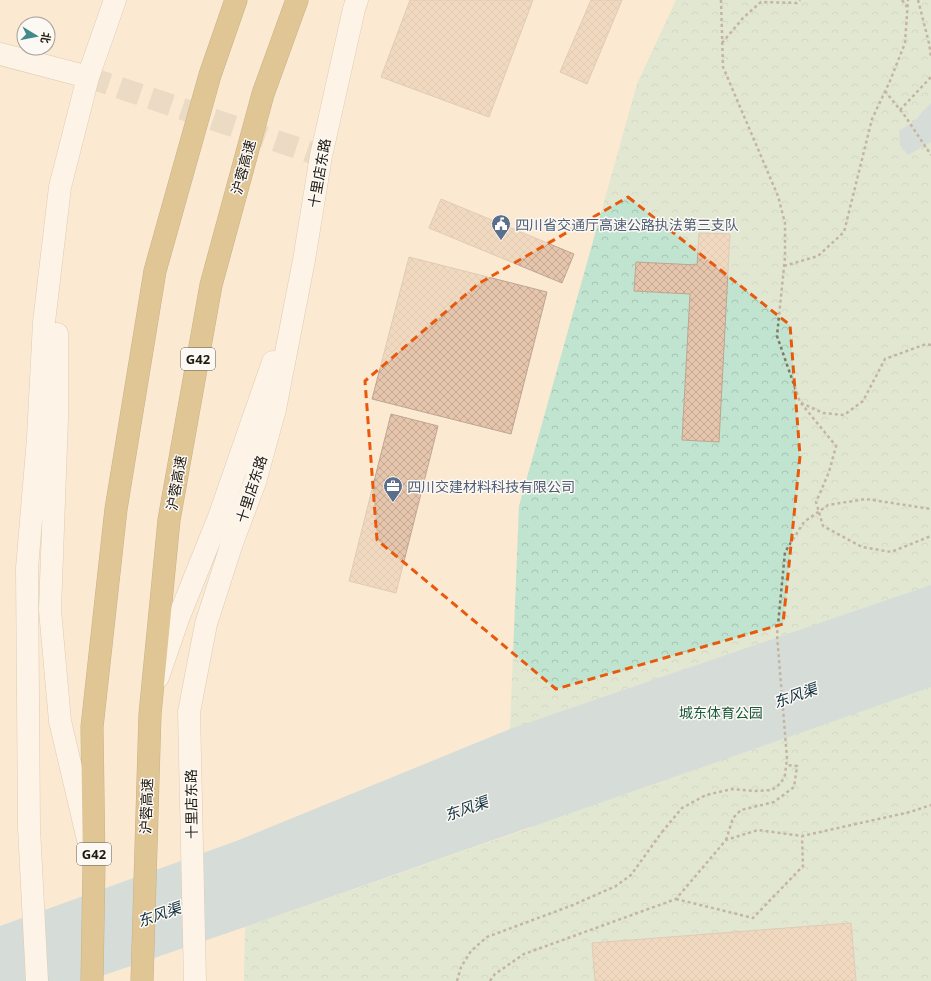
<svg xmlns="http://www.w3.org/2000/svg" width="931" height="981" font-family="'Open Sans','Noto Sans SC',sans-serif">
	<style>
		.park { fill: url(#park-crowns) }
		.water { fill: #a8cee3 }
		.building { fill: url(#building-cross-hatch); stroke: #bda694 }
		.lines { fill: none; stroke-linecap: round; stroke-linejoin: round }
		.tertiary-tunnel { stroke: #dacab4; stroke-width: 22; stroke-dasharray: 22 11; stroke-linecap: butt }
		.minor-casing { stroke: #baa992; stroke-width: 23 }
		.tertiary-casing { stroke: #baa992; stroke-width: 23 }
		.motorway-casing { stroke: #876e35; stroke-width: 23 }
		.path { stroke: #827767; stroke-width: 2.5; stroke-dasharray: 3 3; stroke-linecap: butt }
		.minor { stroke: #fff; stroke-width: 22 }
		.tertiary { stroke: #fff; stroke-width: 22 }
		.motorway { stroke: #bf9c49; stroke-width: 22 }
		.path-bridge { stroke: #827767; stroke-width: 2.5; stroke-dasharray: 3 3; stroke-linecap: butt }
		.marked { fill: none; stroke: #e8590c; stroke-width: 3; stroke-dasharray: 8 5; stroke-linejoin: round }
		.labels { text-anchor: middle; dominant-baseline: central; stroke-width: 3; stroke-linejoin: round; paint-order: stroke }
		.shield { fill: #fcf8f4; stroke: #615b54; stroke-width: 1 }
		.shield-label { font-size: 13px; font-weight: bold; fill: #1e180f }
		.street-label { font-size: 14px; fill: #1e180f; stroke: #fcf8f4 }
		.service-label { font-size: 14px; fill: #4e5e75; stroke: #fcf8f4; text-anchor: start }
		.park-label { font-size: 14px; fill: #1a5a3d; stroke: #fcf8f4 }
		.water-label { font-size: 15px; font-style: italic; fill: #0b2d3d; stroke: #fcf8f4 }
	</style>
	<defs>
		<pattern id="park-crowns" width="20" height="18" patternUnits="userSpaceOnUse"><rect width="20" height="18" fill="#c0e4cf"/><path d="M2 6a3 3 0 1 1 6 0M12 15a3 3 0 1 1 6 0" fill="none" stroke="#a5c3b1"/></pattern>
		<pattern id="building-cross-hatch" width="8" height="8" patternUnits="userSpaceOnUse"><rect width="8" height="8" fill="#e5c5ab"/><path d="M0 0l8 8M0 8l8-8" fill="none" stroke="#c4a892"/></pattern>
	</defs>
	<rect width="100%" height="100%" fill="#fbe9d1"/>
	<path class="park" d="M676,0h255v981h-687l1,-54 285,-99 -20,-99 9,-223 118,-422z"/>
	<path class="water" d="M931,103v39l-23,13 -8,-10 -1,-14 17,-11 6,-8z
		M931,585v102l-686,240 -158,54h-87v-55l239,-86 271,-111z"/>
	<path class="building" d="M410,0h123l-44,117 -108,-40z
		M591,0h31l-35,84 -27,-12z
		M441,199l133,55 -12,29 -133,-55z
		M699,233l31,1 -11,208 -37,-2 8,-146 -56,-3 2,-29 61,3z
		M409,257l138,35 -36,142 -139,-35z
		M391,414l47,12 -42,167 -47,-12z
		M851,923l5,58h-261l-3,-38z"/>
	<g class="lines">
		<path class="tertiary-tunnel" d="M88,77l233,79"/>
		<g class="minor-casing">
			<path id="minor" d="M0,54l88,23"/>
		</g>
		<g class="tertiary-casing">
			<path id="tertiary" d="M57,334v84l-7,192 10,111 29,123
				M158,677l20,-58 41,-102 54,-155
				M37,981l-8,-153 -2,-260 11,-130 6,-116 16,-135 28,-110 27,-77
				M195,981l-6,-269 17,-88 26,-81 23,-61 20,-73 29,-149 17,-104 33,-147 3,-9"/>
		</g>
		<g class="motorway-casing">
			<path id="motorway" d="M92,981l2,-117 -2,-137 24,-218 39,-238 55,-196 26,-75
				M142,981l8,-267 19,-194 42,-235 52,-191 34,-94"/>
		</g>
		<path class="path" d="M721,0l2,67 55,129 7,27v34l-8,79 23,66 36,44 -7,26 -13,30 7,24 39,21 29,5 40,-16
			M902,0l5,7
			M918,0l11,43 2,14
			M722,43l21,-25 18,-16 36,1 3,-3
			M885,91l20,25 26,39
			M900,110l31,-33
			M784,266l34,-10 26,-24 28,-113 18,-38 15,-38 3,-43
			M801,403l22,10 21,2 19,-14 22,-42 41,-15 5,1
			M726,840l7,-22 8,-8 33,-8 20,-15 3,-21 -10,-1
			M676,899l77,19 50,-52 -1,-29
			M457,981l4,-14 10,-16 16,-14 86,-32 43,-19 15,-11 31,-43
			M490,981l5,-7 29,-20 152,-55 50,-59 32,-10 44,6 108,-24 21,-7"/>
		<use href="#minor" class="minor"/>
		<use href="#tertiary" class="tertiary"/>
		<use href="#motorway" class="motorway"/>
		<path class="path-bridge" d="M662,832l20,-24 24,-13 26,-6 22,2 18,-1 9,-7 4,-8 2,-17 -10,-123 8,-83 19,-30 24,-17 38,-6 65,10"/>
	</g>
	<path d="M0 0H931V981H0ZM628,197l162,128 10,131 -17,168 -227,65 -179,-149 -12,-159 113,-97z" fill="#fbe9d1" fill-opacity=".55" fill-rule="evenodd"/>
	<path class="marked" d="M628,197l162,128 10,131 -17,168 -227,65 -179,-149 -12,-159 113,-97z"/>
	<defs>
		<g id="civic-pin" transform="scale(1)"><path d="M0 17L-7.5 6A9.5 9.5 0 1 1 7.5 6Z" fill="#5c6f8a" stroke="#fcf8f4"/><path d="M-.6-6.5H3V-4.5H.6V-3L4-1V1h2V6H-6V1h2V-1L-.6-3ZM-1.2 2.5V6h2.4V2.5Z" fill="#fff"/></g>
		<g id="office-pin" transform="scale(1)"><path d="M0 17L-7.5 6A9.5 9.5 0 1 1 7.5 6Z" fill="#5c6f8a" stroke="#fcf8f4"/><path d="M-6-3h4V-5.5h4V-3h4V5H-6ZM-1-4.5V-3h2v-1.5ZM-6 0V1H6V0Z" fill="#fff"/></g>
	</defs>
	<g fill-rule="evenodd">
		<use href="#civic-pin" x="501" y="224"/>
		<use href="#office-pin" x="393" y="486"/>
	</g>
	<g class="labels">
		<g class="shield">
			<rect x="181" y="348" width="34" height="22" rx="3"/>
			<rect x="77" y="843" width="34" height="22" rx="3"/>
		</g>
		<g class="shield-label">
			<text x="198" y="359">G42</text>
			<text x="94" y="854">G42</text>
		</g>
		<g class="street-label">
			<text transform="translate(243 167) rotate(-75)">沪蓉高速</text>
			<text transform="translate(319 173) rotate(-80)">十里店东路</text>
			<text transform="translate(176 483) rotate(-80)">沪蓉高速</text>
			<text transform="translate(251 489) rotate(-72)">十里店东路</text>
			<text transform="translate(191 804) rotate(-91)">十里店东路</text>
			<text transform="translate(146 806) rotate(-88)">沪蓉高速</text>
		</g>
		<g class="service-label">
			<text x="515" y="224">四川省交通厅高速公路执法第三支队</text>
			<text x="407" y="486">四川交建材料科技有限公司</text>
		</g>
		<g class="park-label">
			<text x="721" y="712">城东体育公园</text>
		</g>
		<g class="water-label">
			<text transform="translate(795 695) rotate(-19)">东风渠</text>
			<text transform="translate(466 808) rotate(-19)">东风渠</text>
			<text transform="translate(159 914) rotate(-19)">东风渠</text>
		</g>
	</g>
	<g transform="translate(36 36) rotate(100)"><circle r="19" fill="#fcf8f4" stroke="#a39e98"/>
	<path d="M0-3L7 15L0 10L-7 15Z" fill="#41898a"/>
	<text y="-6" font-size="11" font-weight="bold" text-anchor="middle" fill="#1e180f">北</text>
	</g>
</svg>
